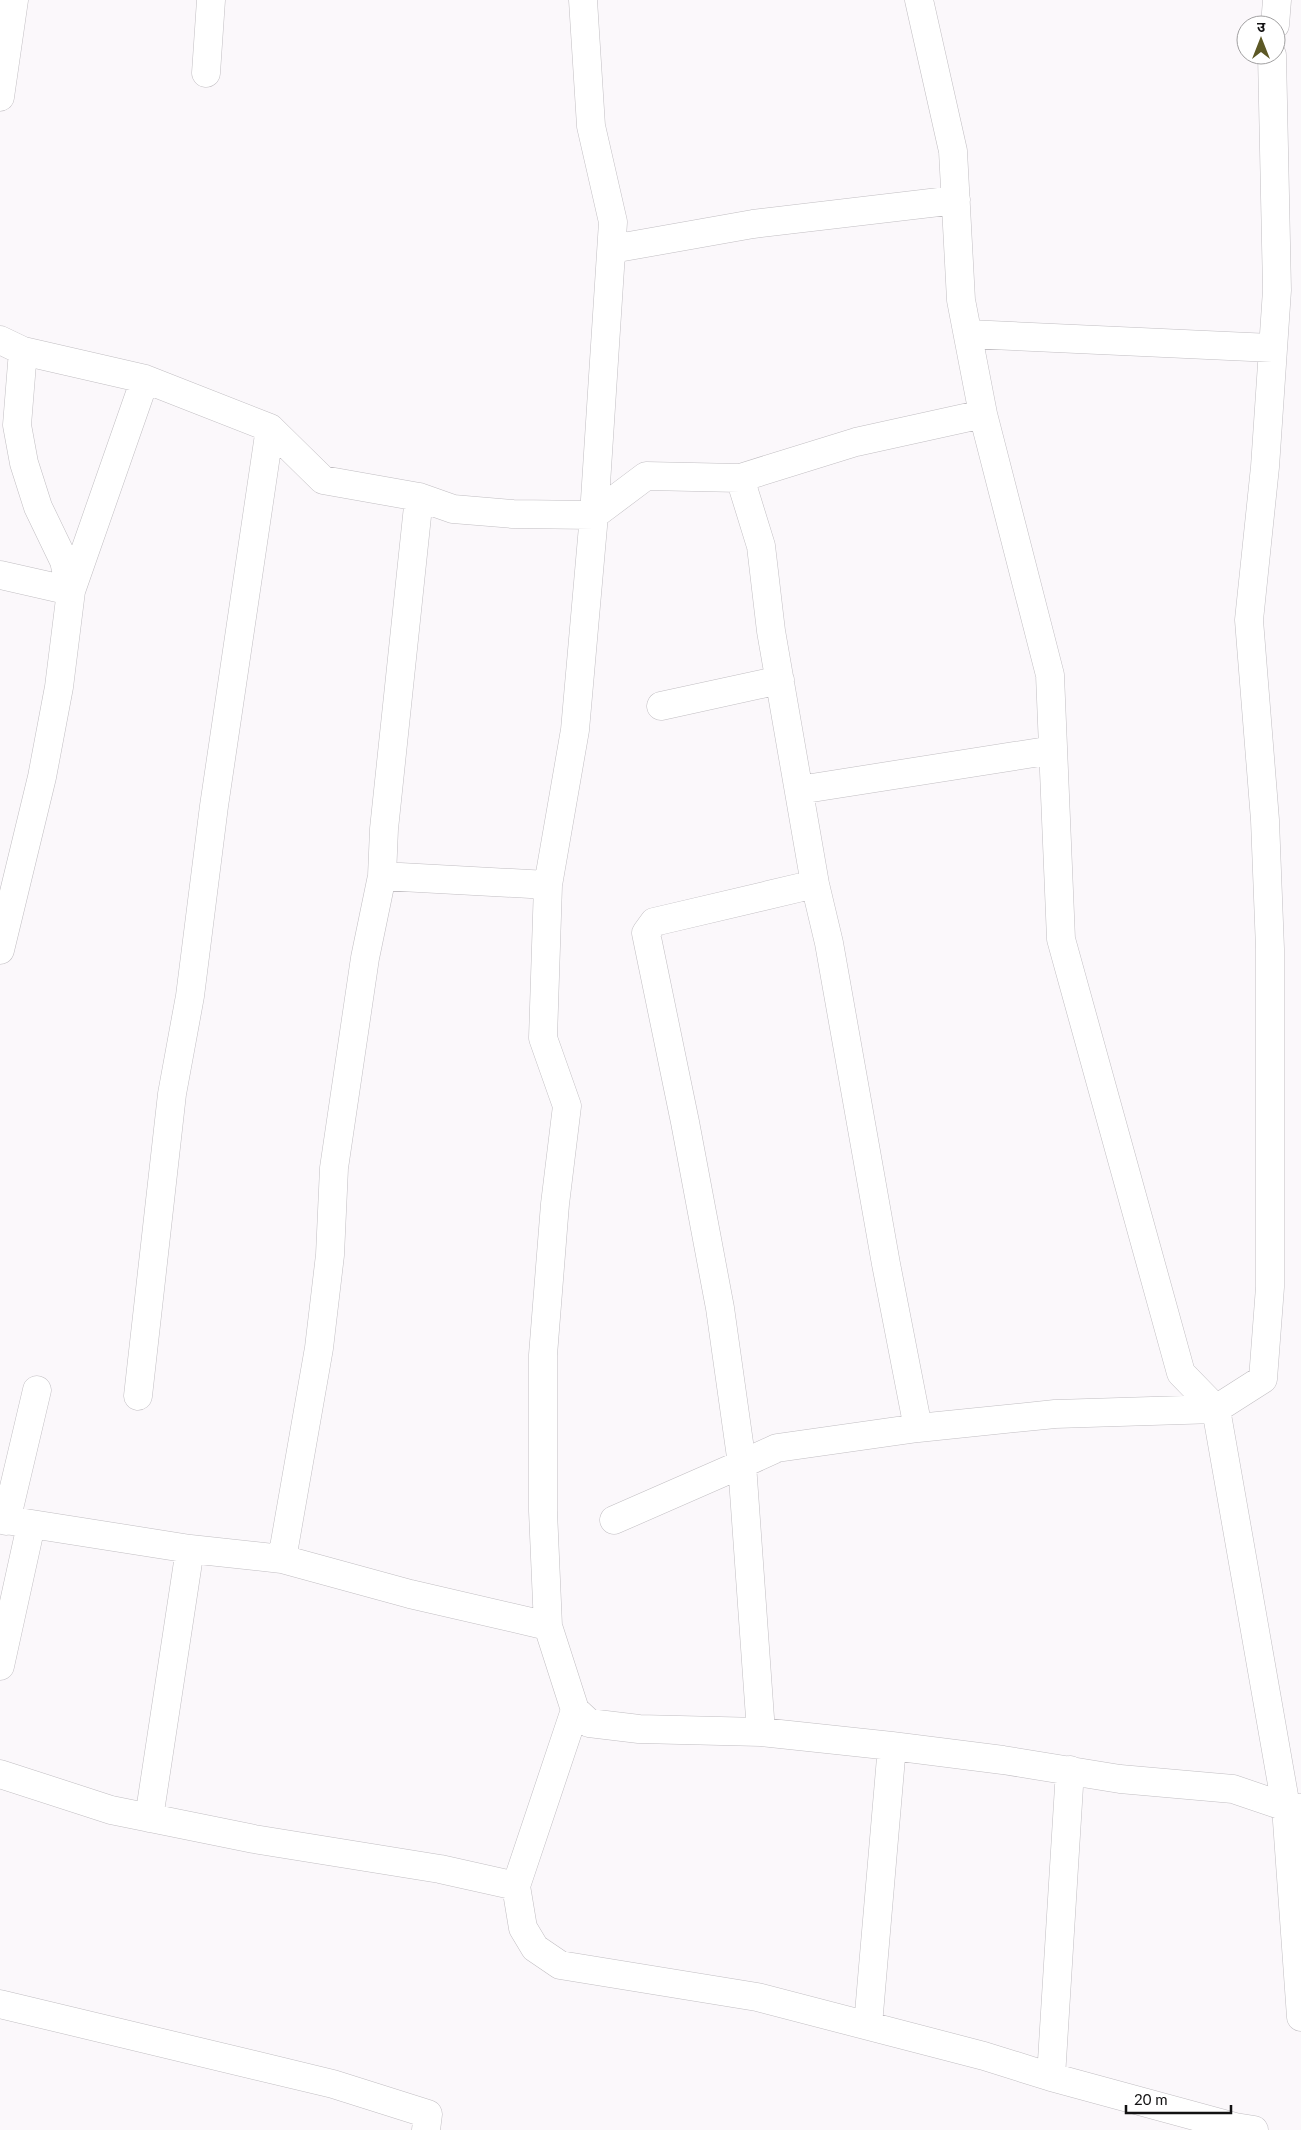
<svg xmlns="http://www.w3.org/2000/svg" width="1301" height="2130" font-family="Lato,'Noto Sans Devanagari',sans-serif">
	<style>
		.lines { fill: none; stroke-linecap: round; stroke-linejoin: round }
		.minor-casing { stroke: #c1bec2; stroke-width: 29 }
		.minor { stroke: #fff; stroke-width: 28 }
	</style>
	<rect width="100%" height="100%" fill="#fbf8fb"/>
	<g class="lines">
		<g class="minor-casing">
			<path id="minor" d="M583,0l8,126 22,96 -19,293 52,-39 94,2 116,-36 127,-28
				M919,0l34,151 8,149 22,114 67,261 11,264 120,434 35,36 70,398 15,210
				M1275,25l2,-25
				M206,73l5,-73
				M0,97l14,-97
				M612,249l141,-25 203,-24
				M968,334l305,14
				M0,340l23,11 122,28 125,49 53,52 96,17 34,12 60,5 81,1 -19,215 -27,155 -5,153 24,68 -12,98 -12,151v156l5,115
				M740,478l21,68 10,85 44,253 14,59 57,321 32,164 137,-14 161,-5 47,-30 7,-92v-338l-5,-129 -16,-200 16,-153 12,-177 -5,-235
				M0,575l71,16 74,-212
				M661,706l119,-26
				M799,790l254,-40
				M382,876l166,9
				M0,950l42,-173 17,-90 12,-96 -7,-30 -26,-54 -14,-44 -7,-38 6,-74
				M138,1396l34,-302 18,-98 24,-190 56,-378
				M0,1519l190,30 92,10 128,35 138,32 27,84 14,13 50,6 122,3 131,14 111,14 117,19 113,10 53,18 15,1
				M614,1520l128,-56 -22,-156 -35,-186 -39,-189 8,-11 161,-38
				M6,1521l31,-131
				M282,1559l37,-211 11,-93 4,-87 31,-210 17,-82 2,-47 35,-332
				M0,1666l31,-141
				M761,1732l-19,-268 35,-16 141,-20
				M0,1774l111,36 143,29 186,30 76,17 7,42 12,20 25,17 197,32 227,59 67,21 184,50 19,3
				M149,1818l41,-269
				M516,1886l59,-176
				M0,2004l333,80 95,30 -2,16
				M868,2025l24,-279
				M1051,2077l19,-307"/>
		</g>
		<use href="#minor" class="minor"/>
	</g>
	<g transform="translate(1261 40)"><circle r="24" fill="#ffffff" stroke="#a1a0a1"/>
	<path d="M0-4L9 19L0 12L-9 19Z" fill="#5c5825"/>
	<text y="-8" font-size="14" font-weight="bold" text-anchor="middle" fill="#131213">उ</text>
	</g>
	<path d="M1126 2105v8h105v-8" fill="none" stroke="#131213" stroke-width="2.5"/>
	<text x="1134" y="2105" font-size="15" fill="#131213" stroke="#ffffff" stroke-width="4" paint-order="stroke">20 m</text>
</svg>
